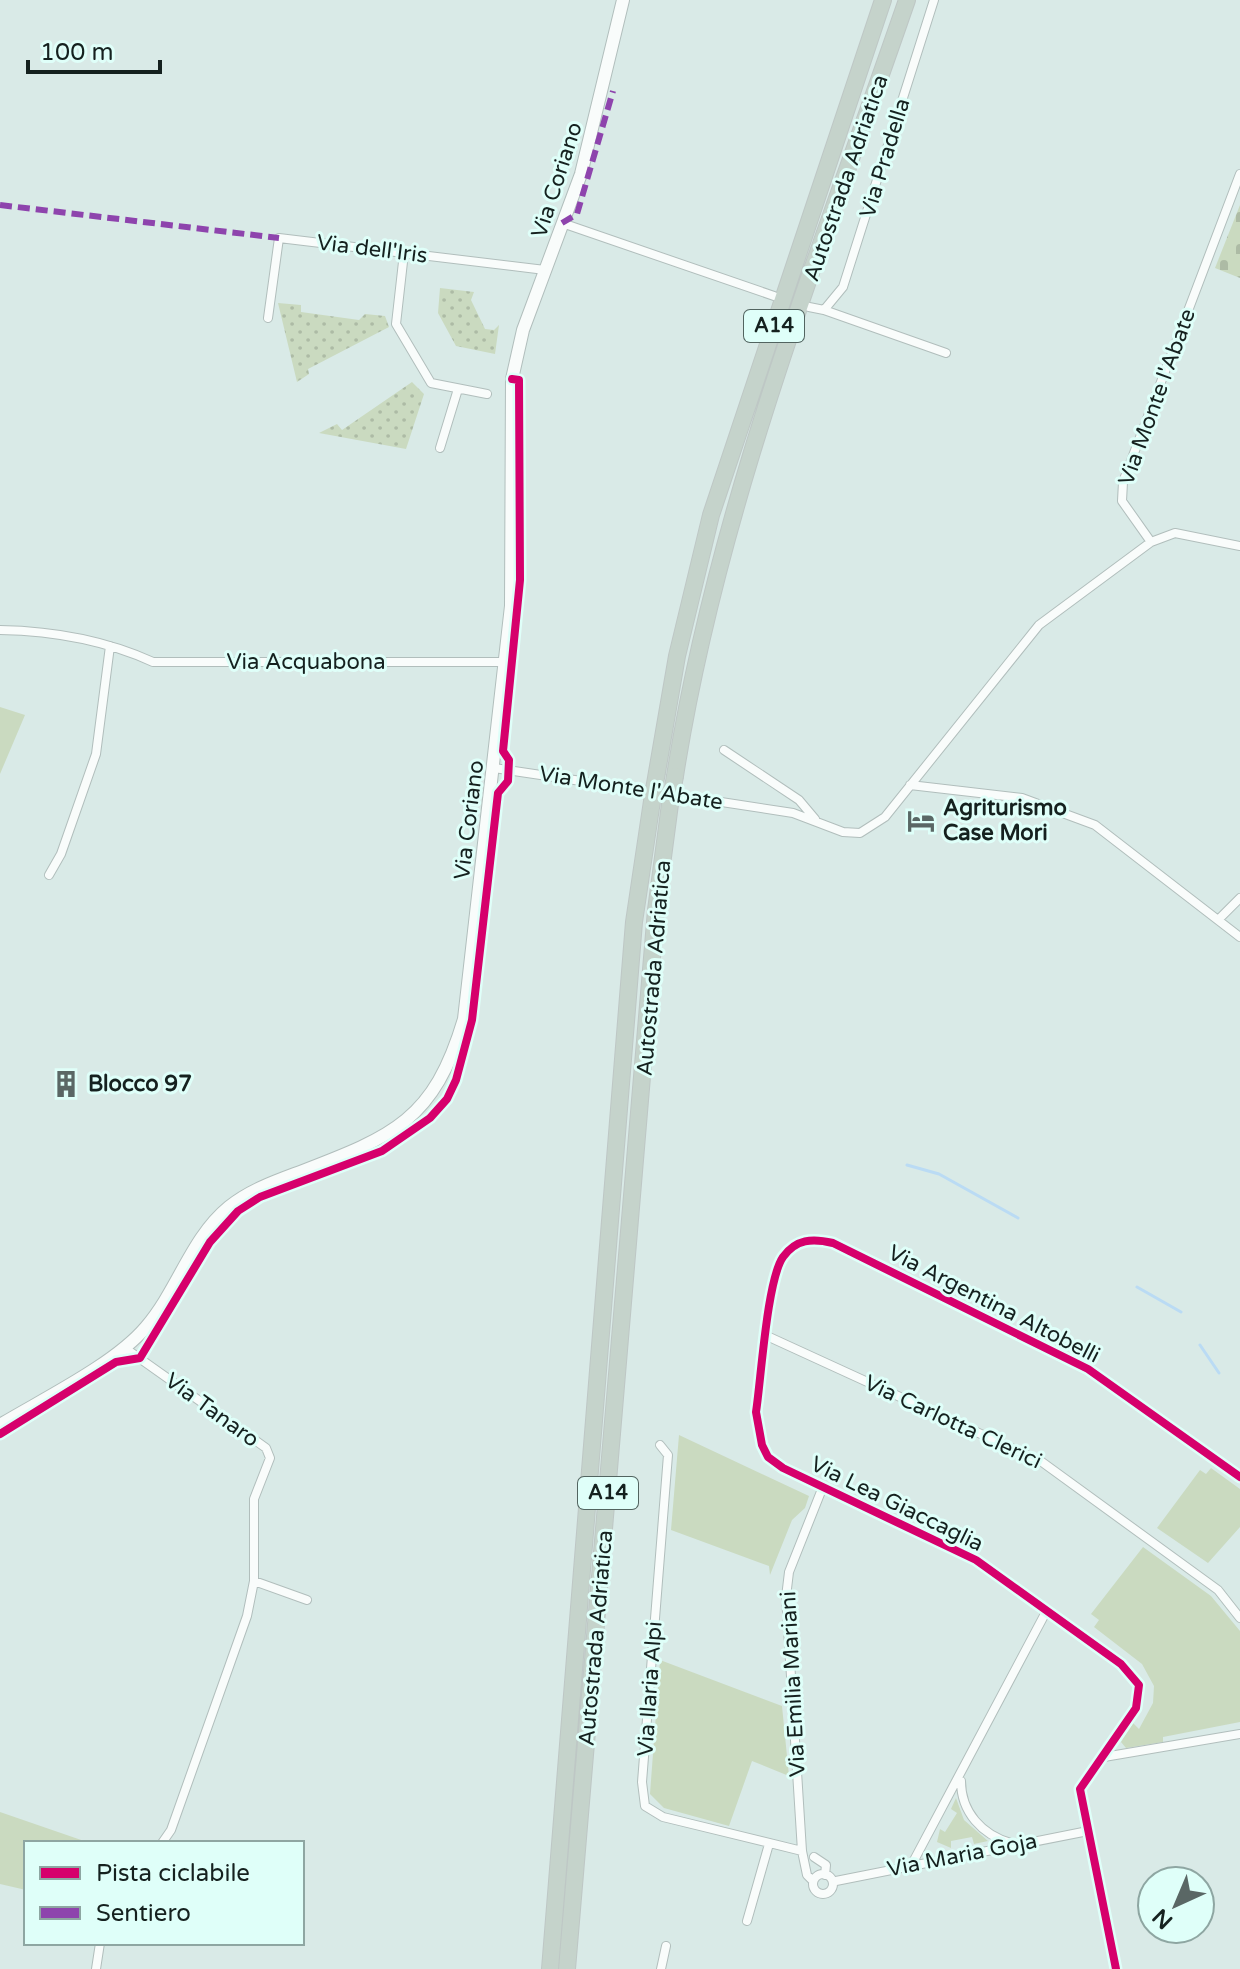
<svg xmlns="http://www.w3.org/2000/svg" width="1240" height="1969" font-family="'Varela Round',sans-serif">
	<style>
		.grass { fill: #cadac0 }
		.cemetery { fill: url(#cemetery-stones) }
		.park { fill: url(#park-dots) }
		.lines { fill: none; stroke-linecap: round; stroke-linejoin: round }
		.stream { stroke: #badbf4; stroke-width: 3 }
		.street-casing { stroke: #b1bebc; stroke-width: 10 }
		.secondary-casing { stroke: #b1bebc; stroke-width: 14 }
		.highway-casing { stroke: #bec7c5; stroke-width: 18 }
		.street { stroke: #f9fcfb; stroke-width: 8 }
		.secondary { stroke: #f9fcfb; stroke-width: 12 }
		.highway { stroke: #c5d3cb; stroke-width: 16 }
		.highway-bridge-casing { stroke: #bec7c5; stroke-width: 18; stroke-linecap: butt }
		.highway-bridge { stroke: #c5d3cb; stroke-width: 16 }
		.quiet { stroke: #8e44ad; stroke-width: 6; stroke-dasharray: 12 6; stroke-linecap: butt }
		.cycleway-casing { stroke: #dffff9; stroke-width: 13 }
		.cycleway { stroke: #d6006c; stroke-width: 8 }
		.labels { text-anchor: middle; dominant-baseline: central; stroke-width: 6; stroke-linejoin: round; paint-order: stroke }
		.shield { fill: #dffff9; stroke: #526460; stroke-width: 2 }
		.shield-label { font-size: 20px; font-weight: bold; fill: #15211f }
		.street-label { font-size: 22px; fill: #15211f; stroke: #dffff9 }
		.poi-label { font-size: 22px; font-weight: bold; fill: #15211f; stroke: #dffff9; text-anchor: start }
	</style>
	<defs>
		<pattern id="cemetery-stones" width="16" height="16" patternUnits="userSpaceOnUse" patternTransform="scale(2)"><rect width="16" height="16" fill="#cadac0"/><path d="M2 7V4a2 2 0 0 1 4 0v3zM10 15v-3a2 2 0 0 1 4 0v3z" fill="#adbba5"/></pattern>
		<pattern id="park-dots" width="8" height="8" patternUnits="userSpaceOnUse" patternTransform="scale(2)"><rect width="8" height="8" fill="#cadac0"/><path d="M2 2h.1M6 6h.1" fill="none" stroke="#adbba5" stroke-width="1.8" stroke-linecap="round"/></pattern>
	</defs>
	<rect width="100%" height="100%" fill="#d9eae7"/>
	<path class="grass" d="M0,707l25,8 -25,59z
		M679,1435l130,61 -4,12 -13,12 -22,55 -1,-9 -98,-36z
		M1211,1468l29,21v38l-32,36 -51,-35 43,-58 6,4z
		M1143,1547l68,49 29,35v91l-77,15v5l-37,6 -5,-6 12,-19 6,6 14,-26 1,-17 -12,-22 -48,-37 5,-7 -8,-6z
		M660,1660l122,46 7,70 -37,-15 -23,65 -65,-18 -14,-14z
		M956,1798l8,22 24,21 -14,3 -2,-7 -21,4v7l-14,-6 3,-13 5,3 12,-19 -6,-4z
		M0,1812l87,30 1,1h-62v47l-26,-6z"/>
	<path class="cemetery" d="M1240,205v73l-25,-10z"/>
	<path class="park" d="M440,288l34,4 -3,8 14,29 9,1 5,-5 -4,29 -39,-8 -18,-33z
		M278,303l23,2v7l58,8 6,-6 20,2 4,11 -81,42 1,5 -12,8z
		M412,382l12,12 -18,55 -87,-16 18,-9 5,6z"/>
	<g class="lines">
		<path class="stream" d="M907,1165l32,9 79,44
			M1137,1287l44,25
			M1200,1345l19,28"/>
		<g class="street-casing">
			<path id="street" d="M562,223l212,73
				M404,253l-8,71 35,59 56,11
				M809,307l15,3 19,-23 91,-287
				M824,310l122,43
				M268,318l11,-80 266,32
				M440,448l18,-59
				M1151,542l24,-9 65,13
				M0,630c53,1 105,10 153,32h352
				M724,750l75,50 16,19
				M494,768l161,24
				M910,785l112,13 73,27 145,112
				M669,794l124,19 50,19 17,1 25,-16 154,-192 112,-83 -29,-41 1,-19 117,-308
				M49,875l12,-21 35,-100 14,-108
				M1220,918l20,-20
				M767,1336l275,126 176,128 22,28
				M125,1348l141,100 4,10 -16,41v82l-7,35 -76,214 -9,13
				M660,1445l8,10 -26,327 3,24 18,11 139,34
				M254,1581l53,19
				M1104,1757l136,-23
				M961,1781c0,31 21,54 50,62
				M814,1857l12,8 -1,10
				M912,1864l135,-254
				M813 1884a10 10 0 1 1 20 0a10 10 0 1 1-20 0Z
				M813,1881l-6,-6 -5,-24 -16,-254 3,-25 33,-83
				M836,1881l252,-50
				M747,1921l22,-77
				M96,1969l4,-26
				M661,1969l5,-23
				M1116,1969l-36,-180 56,-81 3,-23 -18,-21 -145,-104 -193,-92 -15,-11 -6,-12 -6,-33c5,-32 11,-132 27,-155 13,-18 29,-19 50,-14l255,126 152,108"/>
		</g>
		<g class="secondary-casing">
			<path id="secondary" d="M0,1425c43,-26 115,-61 146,-98 32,-37 45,-89 83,-120 21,-17 47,-26 71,-35 94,-36 134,-52 164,-153l47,-413 1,-227 11,-49 58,-156 42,-174"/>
		</g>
		<g class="highway-casing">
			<path id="highway" d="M657,772l20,-116 34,-141 172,-515
				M675,776c42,-268 144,-521 232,-776
				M550,1969l84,-1047 18,-121
				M567,1969l89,-1059 14,-106"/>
		</g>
		<use href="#street" class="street"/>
		<use href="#secondary" class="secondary"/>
		<use href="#highway" class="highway"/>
		<g class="highway-bridge-casing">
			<path id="highway-bridge" d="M652,801l5,-29
				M670,804l5,-28"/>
		</g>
		<use href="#highway-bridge" class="highway-bridge"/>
		<path class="quiet" d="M0,205l279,33
			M562,223l15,-9 36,-123"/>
		<g class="cycleway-casing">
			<path id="cycleway" d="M0,1434l116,-72 24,-4 70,-116 28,-31 22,-14 122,-46 48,-33 17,-19 9,-19 16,-60 26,-227 10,-12 1,-21 -6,-9 17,-171 -1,-200 -7,-1
				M1116,1969l-36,-180 56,-81 3,-23 -18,-21 -145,-104 -193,-92 -15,-11 -6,-12 -6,-33c5,-32 11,-132 27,-155 13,-18 29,-19 50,-14l255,126 152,108"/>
		</g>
		<use href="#cycleway" class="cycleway"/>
	</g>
	<defs>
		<g id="hotel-bare" transform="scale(2.16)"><path d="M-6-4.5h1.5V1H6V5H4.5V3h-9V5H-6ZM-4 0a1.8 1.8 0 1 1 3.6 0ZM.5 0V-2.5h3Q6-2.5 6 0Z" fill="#5a6765" stroke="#dffff9" stroke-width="2.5" paint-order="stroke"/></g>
		<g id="building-bare" transform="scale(2.16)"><path d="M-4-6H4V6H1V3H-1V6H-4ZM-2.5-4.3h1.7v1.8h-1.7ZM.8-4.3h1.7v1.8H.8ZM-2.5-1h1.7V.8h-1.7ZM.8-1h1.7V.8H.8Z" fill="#5a6765" stroke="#dffff9" stroke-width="2.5" paint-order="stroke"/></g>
	</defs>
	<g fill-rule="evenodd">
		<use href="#hotel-bare" x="921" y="821"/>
		<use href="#building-bare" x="66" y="1084"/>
	</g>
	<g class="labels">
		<g class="shield">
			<rect x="744" y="310" width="60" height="32" rx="6"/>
			<rect x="578" y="1477" width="60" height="32" rx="6"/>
		</g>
		<g class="shield-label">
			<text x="774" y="326">A14</text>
			<text x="608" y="1493">A14</text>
		</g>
		<g class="street-label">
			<text transform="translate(885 158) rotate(-73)">Via Pradella</text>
			<text transform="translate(846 178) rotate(-71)">Autostrada Adriatica</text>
			<text transform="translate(557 180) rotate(-72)">Via Coriano</text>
			<text transform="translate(372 249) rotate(7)">Via dell'Iris</text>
			<text transform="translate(1157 397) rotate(-70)">Via Monte l'Abate</text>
			<text x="306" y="662">Via Acquabona</text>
			<text transform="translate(631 788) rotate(9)">Via Monte l'Abate</text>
			<text transform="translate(469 820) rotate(-83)">Via Coriano</text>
			<text transform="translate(654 968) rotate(-85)">Autostrada Adriatica</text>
			<text transform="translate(994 1304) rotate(27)">Via Argentina Altobelli</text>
			<text transform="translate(212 1410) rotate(36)">Via Tanaro</text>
			<text transform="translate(953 1422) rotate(25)">Via Carlotta Clerici</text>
			<text transform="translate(897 1504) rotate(26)">Via Lea Giaccaglia</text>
			<text transform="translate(596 1638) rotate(-85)">Autostrada Adriatica</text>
			<text transform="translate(793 1684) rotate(-93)">Via Emilia Mariani</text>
			<text transform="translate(650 1689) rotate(-86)">Via Ilaria Alpi</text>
			<text transform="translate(962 1855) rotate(-11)">Via Maria Goja</text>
		</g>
		<g class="poi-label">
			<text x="943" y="808">Agriturismo<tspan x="943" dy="25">Case Mori</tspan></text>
			<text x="88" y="1084">Blocco 97</text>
		</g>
	</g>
	<rect x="24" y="1841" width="280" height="104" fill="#dffff9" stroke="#8ea6a2" stroke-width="2"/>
	<rect x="40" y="1867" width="40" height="12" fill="#d6006c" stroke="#8ea6a2" stroke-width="2"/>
	<text x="96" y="1881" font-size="24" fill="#15211f">Pista ciclabile</text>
	<rect x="40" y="1907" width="40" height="12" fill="#8e44ad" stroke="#8ea6a2" stroke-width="2"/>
	<text x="96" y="1921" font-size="24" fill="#15211f">Sentiero</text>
	<g transform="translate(1176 1905) rotate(224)"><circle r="38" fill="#dffff9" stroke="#8ea6a2" stroke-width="2"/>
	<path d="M0-6L14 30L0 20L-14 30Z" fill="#5a6765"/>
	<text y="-12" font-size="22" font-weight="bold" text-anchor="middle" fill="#15211f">N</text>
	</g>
	<path d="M28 60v12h132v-12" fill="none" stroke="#15211f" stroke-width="4"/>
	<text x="40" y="60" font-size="24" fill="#15211f" stroke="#dffff9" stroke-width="6" paint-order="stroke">100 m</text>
</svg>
